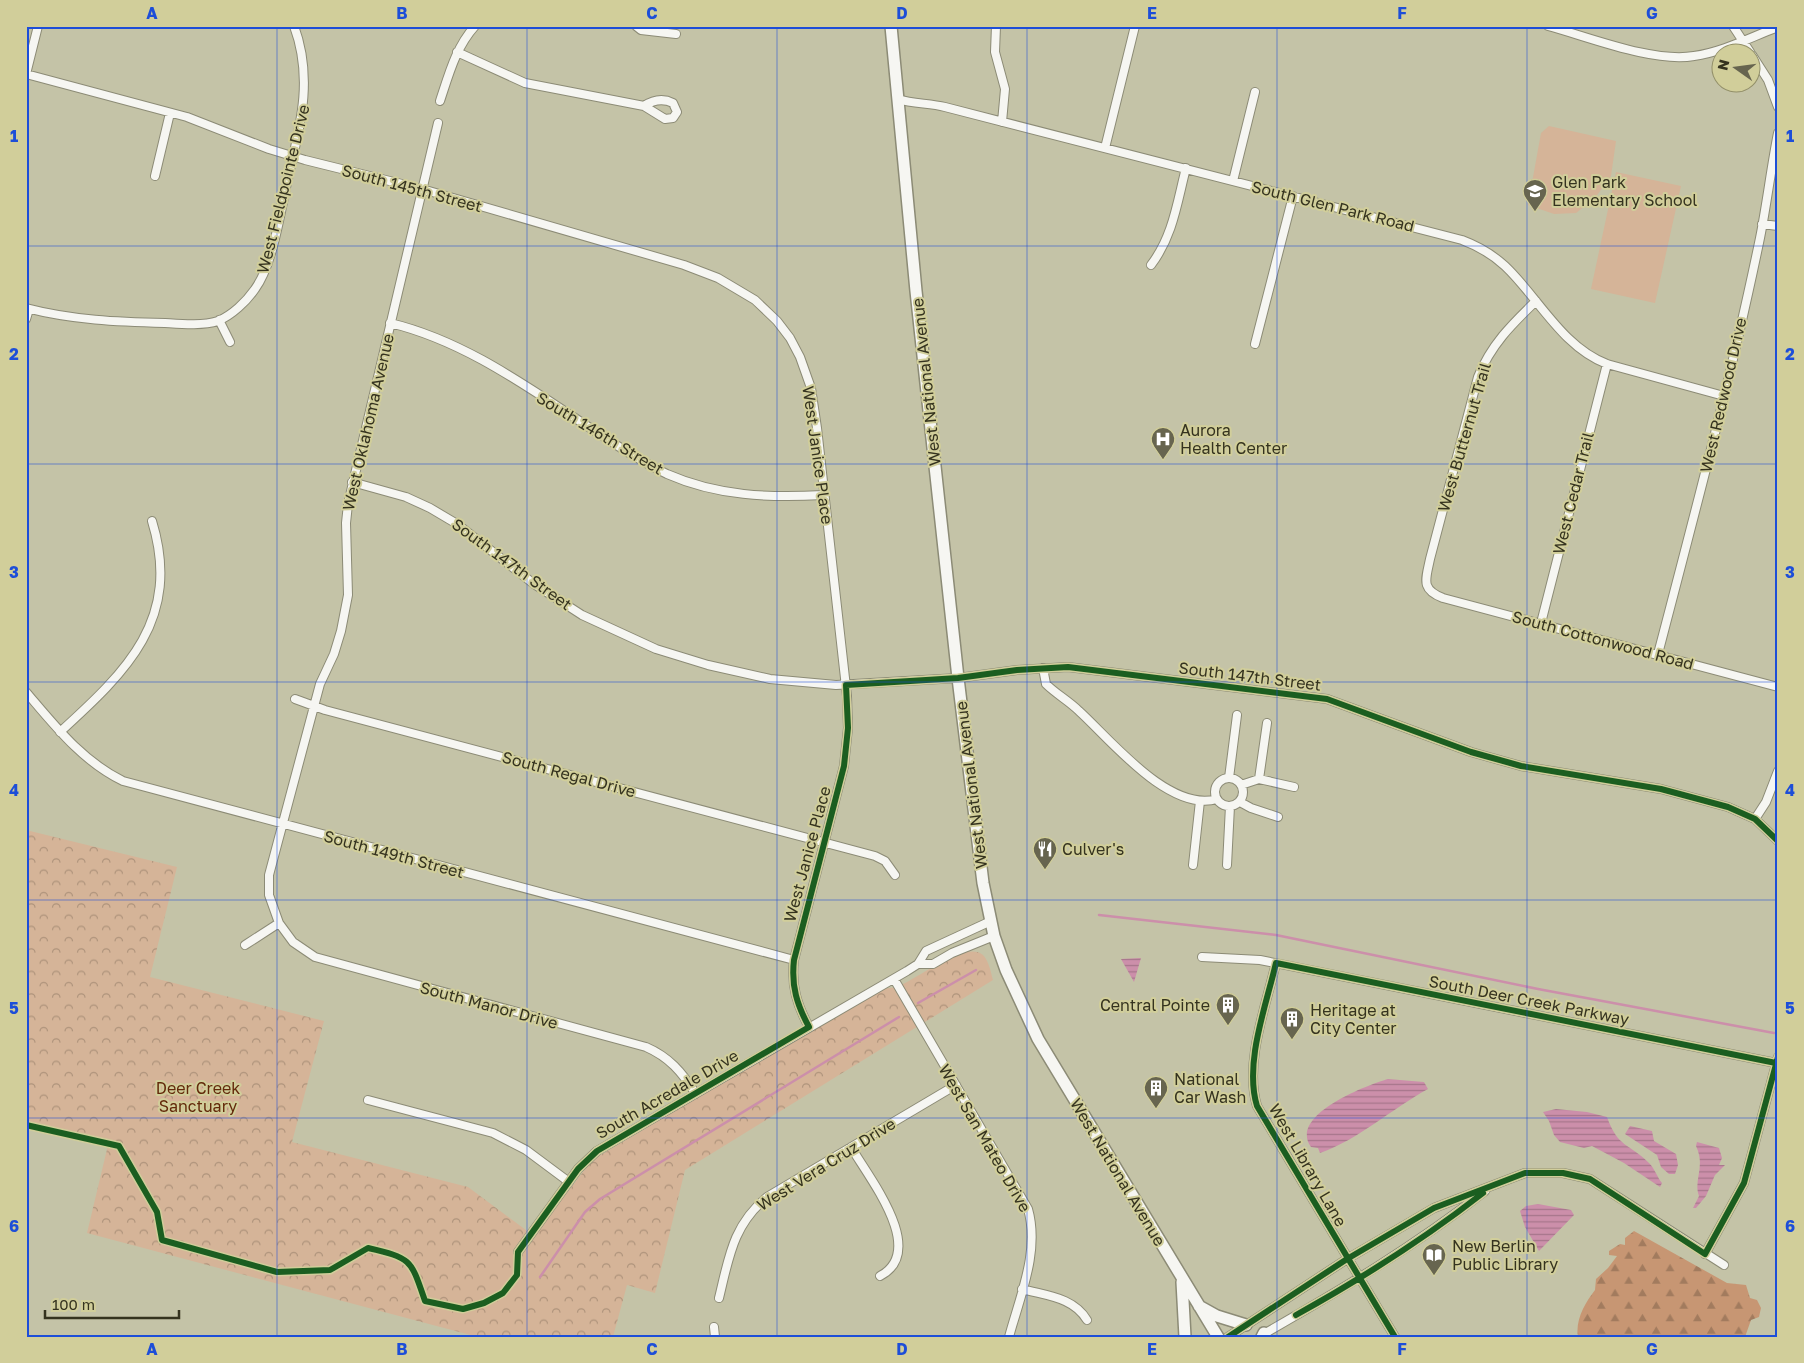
<svg xmlns="http://www.w3.org/2000/svg" width="1804" height="1363" font-family="'Golos Text',sans-serif">
	<style>
		.forest { fill: url(#forest-firs) }
		.park { fill: url(#park-crowns) }
		.pitch { fill: #d5b498 }
		.water { fill: url(#water-rules) }
		.lines { fill: none; stroke-linecap: round; stroke-linejoin: round }
		.stream { stroke: #cc8faa; stroke-width: 2.5 }
		.minor-casing { stroke: #8c8b76; stroke-width: 10 }
		.secondary-casing { stroke: #8c8b76; stroke-width: 14 }
		.minor { stroke: #f6f6f2; stroke-width: 8 }
		.secondary { stroke: #f6f6f2; stroke-width: 11 }
		.cycleway-casing { stroke: #d1ce9a; stroke-width: 9 }
		.cycleway { stroke: #1b5e20; stroke-width: 6 }
		.grid { fill: none; stroke: #1d4ed8; stroke-width: 1; stroke-opacity: 0.55 }
		.labels { text-anchor: middle; dominant-baseline: central; stroke-width: 4; stroke-linejoin: round; paint-order: stroke }
		.poi-label { font-size: 16px; fill: #35331f; stroke: #d1ce9a; text-anchor: start }
		.street-label { font-size: 16px; fill: #35331f; stroke: #d1ce9a }
		.park-label { font-size: 16px; fill: #63290a; stroke: #d1ce9a }
		.neatline { fill: none; stroke: #1d4ed8; stroke-width: 2 }
		.grid-label { font-size: 16px; text-anchor: middle; font-weight: bold; fill: #1d4ed8 }
	</style>
	<defs>
		<pattern id="forest-firs" width="22" height="20" patternUnits="userSpaceOnUse" patternTransform="scale(1.25)"><rect width="22" height="20" fill="#c79673"/><path d="M5 1l3.5 6h-7zM16 11l3.5 6h-7z" fill="#a27b5e"/></pattern>
		<pattern id="park-crowns" width="20" height="18" patternUnits="userSpaceOnUse" patternTransform="scale(1.25)"><rect width="20" height="18" fill="#d5b498"/><path d="M2 6a3 3 0 1 1 6 0M12 15a3 3 0 1 1 6 0" fill="none" stroke="#ae937b"/></pattern>
		<pattern id="water-rules" width="6" height="5" patternUnits="userSpaceOnUse" patternTransform="scale(1.25)"><rect width="6" height="5" fill="#cc8faa"/><path d="M0 2.5h6" fill="none" stroke="#a6758a"/></pattern>
	</defs>
	<rect width="100%" height="100%" fill="#c4c3a7"/>
	<path class="forest" d="M1634,1231l93,52 19,2 4,13 7,2 4,8 -2,9 -8,3 -6,17h-167c-3,-17 7,-34 17,-47l1,-11 12,-11 9,-12 -8,-1v-4l11,-7 5,1v-7z"/>
	<path class="park" d="M26,830l151,37 -27,110 174,44 -32,121 176,45 66,49 58,-76 289,-171c8,-1 14,-1 22,-5 16,-7 64,-44 80,-29 6,6 8,18 10,25l-308,190 -30,123 -28,-8 -14,52h-135l-391,-104 21,-88 -82,-20z"/>
	<path class="pitch" d="M1549,126l67,15 -5,35 -16,22 -19,15 -22,1 -26,-9 13,-72z
		M1616,172l65,14 -26,117 -64,-14z"/>
	<path class="water" d="M1141,958l-7,24 -13,-23z
		M1388,1079l36,3 4,7c-37,20 -68,50 -108,64l-2,-5 -7,-1c-23,-32 56,-62 77,-68z
		M1556,1109l31,3 20,5c11,31 22,26 42,46 6,6 8,14 13,20l-2,4 -36,-24 -32,-17 -8,2 -24,-6 -6,-7 -5,-14 -6,-9z
		M1630,1126l22,5 2,10 22,13 2,11 -3,9h-6l-8,-7 -4,-12 -32,-21z
		M1697,1142l22,6 3,10 -3,7h6l-10,10 -9,21 -10,12h-3l6,-12c-6,-16 7,-29 -3,-50z
		M1538,1204l33,6 3,5 -35,36 -14,-24 -5,-16 6,-5z"/>
	<g class="lines">
		<path class="stream" d="M1099,915l177,20 262,54 236,44
			M918,1003l58,-33
			M540,1277l45,-65 15,-13 299,-182"/>
		<g class="minor-casing">
			<path id="minor" d="M636,26l5,4 35,4
				M996,26l-1,26 10,37 -3,33
				M1548,26c41,11 105,37 146,30 29,-4 57,-19 84,-29
				M1733,26l17,26
				M457,52l68,31 119,23 21,13 8,-1 4,-6 -4,-9c-10,-5 -20,-3 -29,3
				M1752,55l16,25 10,27
				M26,74l161,43 82,32 36,11 117,29 262,76 34,13 37,22 22,21 13,17 10,19 11,31 6,40 30,268 1,32 -4,38 -50,194c-3,26 3,45 15,67
				M26,74l12,-48
				M898,99c15,5 31,4 47,8l517,133c16,6 30,14 43,26 33,31 57,81 102,98l117,32
				M440,101c9,-27 16,-54 35,-75
				M438,123l-90,381 -2,19 2,72 -7,36 -7,23 -14,30 -51,191v20l10,28 14,19 22,15 331,90c23,10 36,25 49,46
				M1105,148l30,-122
				M155,176l15,-63
				M1233,181l22,-89
				M1762,224l16,2
				M1151,265c22,-29 26,-62 35,-97
				M1536,301c-25,24 -45,44 -58,76l-48,182c-4,20 -10,30 13,39l335,89
				M26,308c46,12 92,14 139,15 16,1 37,3 53,-2 14,-6 28,-19 37,-32 19,-26 26,-82 34,-115 12,-51 24,-97 5,-148
				M26,319l3,-10
				M219,320l11,22
				M390,323c79,19 144,69 211,112 21,14 43,28 66,39 50,22 102,24 156,21
				M1255,344l38,-148
				M352,482l54,15 24,11 27,16 77,60 48,31 74,34 52,16 62,14 66,6 122,-7 59,-8 51,-3 259,32 144,53 50,14 140,23 67,18 27,12 23,22
				M1541,623l66,-259
				M1658,654c36,-138 73,-276 102,-416 7,-35 11,-70 18,-105
				M1043,668l3,16c10,10 23,17 33,27 31,28 90,102 138,88
				M26,692c29,34 56,69 97,89l671,179
				M295,699l30,11 550,146 10,5 10,14
				M60,732c67,-61 122,-113 92,-211
				M1215 792a14 14 0 1 1 28 0a14 14 0 1 1-28 0Z
				M1229,778l8,-63
				M1259,779l35,8
				M1241,785l18,-6 8,-56
				M1240,802l11,6 27,9
				M1755,819l11,-17 12,-31
				M1193,865l7,-64
				M1227,865l3,-59
				M245,945l34,-22
				M1202,957l58,3 516,103
				M1276,963c-10,43 -32,100 -19,143l138,231
				M918,964h15l19,-11 42,-17
				M894,979l134,230c12,42 -8,87 -19,128
				M368,1100l125,33 33,17 43,32
				M851,1147c18,31 77,104 29,129
				M518,1252l60,-83 19,-18 310,-180 11,-7 8,-13 65,-30
				M1705,1254l39,-71 34,-126
				M1022,1289c25,7 51,8 65,31
				M719,1298c10,-41 14,-73 48,-101l189,-112
				M714,1327l1,10
				M1262,1335c77,-44 153,-89 223,-144
				M1228,1337l119,-78 87,-51 91,-35h38l27,6 134,86"/>
		</g>
		<g class="secondary-casing">
			<path id="secondary" d="M891,26l25,265 42,387 25,205 11,53 12,34 32,69 180,298
				M1182,1282l3,55
				M1199,1306l18,10 29,9
				M1262,1337l2,-4"/>
		</g>
		<use href="#minor" class="minor"/>
		<use href="#secondary" class="secondary"/>
		<g class="cycleway-casing">
			<path id="cycleway" d="M26,1125l93,21 38,66 5,28 115,32 53,-2 38,-22c44,10 43,12 57,53l38,8 21,-6 19,-10 14,-18 1,-23 60,-83 19,-18 212,-124c-12,-22 -18,-41 -15,-67l50,-194 4,-38 -2,-43 112,-7 59,-8 51,-3 259,32 144,53 50,14 140,23 67,18 27,12 23,22
				M1296,1315c65,-36 128,-76 187,-122
				M1228,1337l119,-78 87,-51 91,-35h38l27,6 115,75 39,-71 34,-126
				M1395,1337l-138,-231c-13,-43 9,-100 19,-143l500,100"/>
		</g>
		<use href="#cycleway" class="cycleway"/>
	</g>
	<path class="grid" d="M277,26v1311M527,26v1311M777,26v1311M1027,26v1311M1277,26v1311M1527,26v1311M26,246h1752M26,464h1752M26,682h1752M26,900h1752M26,1118h1752"/>
	<defs>
		<g id="school-pin" transform="scale(1.25)"><path d="M0 17L-7.5 6A9.5 9.5 0 1 1 7.5 6Z" fill="#67654f" stroke="#d1ce9a"/><path d="M0-5L7-2L0 1L-7-2ZM-4 1L0 2.5L4 1V4Q0 6-4 4Z" fill="#fff"/></g>
		<g id="hospital-pin" transform="scale(1.25)"><path d="M0 17L-7.5 6A9.5 9.5 0 1 1 7.5 6Z" fill="#67654f" stroke="#d1ce9a"/><path d="M-5-5h3v3.5h4V-5h3V5h-3V1.5h-4V5h-3Z" fill="#fff"/></g>
		<g id="restaurant-pin" transform="scale(1.25)"><path d="M0 17L-7.5 6A9.5 9.5 0 1 1 7.5 6Z" fill="#67654f" stroke="#d1ce9a"/><path d="M-5-6h1v4h1v-4h1v4h1v-4h1v5L-1.5 .5V6h-2V.5L-5-1ZM5-6V6H3V1.5H1.5Q1.5-4 5-6Z" fill="#fff"/></g>
		<g id="building-pin" transform="scale(1.25)"><path d="M0 17L-7.5 6A9.5 9.5 0 1 1 7.5 6Z" fill="#67654f" stroke="#d1ce9a"/><path d="M-4-6H4V6H1V3H-1V6H-4ZM-2.5-4.3h1.7v1.8h-1.7ZM.8-4.3h1.7v1.8H.8ZM-2.5-1h1.7V.8h-1.7ZM.8-1h1.7V.8H.8Z" fill="#fff"/></g>
		<g id="library-pin" transform="scale(1.25)"><path d="M0 17L-7.5 6A9.5 9.5 0 1 1 7.5 6Z" fill="#67654f" stroke="#d1ce9a"/><path d="M-6-4Q-3-5.5-.7-3.5V5Q-3 3-6 4ZM6-4Q3-5.5 .7-3.5V5Q3 3 6 4Z" fill="#fff"/></g>
	</defs>
	<g fill-rule="evenodd">
		<use href="#school-pin" x="1535" y="191"/>
		<use href="#hospital-pin" x="1163" y="439"/>
		<use href="#restaurant-pin" x="1045" y="849"/>
		<use href="#building-pin" x="1228" y="1005"/>
		<use href="#building-pin" x="1292" y="1019"/>
		<use href="#building-pin" x="1156" y="1088"/>
		<use href="#library-pin" x="1434" y="1255"/>
	</g>
	<g class="labels">
		<g class="poi-label">
			<text x="1552" y="182">Glen Park<tspan x="1552" dy="18">Elementary School</tspan></text>
			<text x="1180" y="430">Aurora<tspan x="1180" dy="18">Health Center</tspan></text>
			<text x="1062" y="849">Culver's</text>
			<text x="1210" y="1005" text-anchor="end">Central Pointe</text>
			<text x="1310" y="1010">Heritage at<tspan x="1310" dy="18">City Center</tspan></text>
			<text x="1174" y="1079">National<tspan x="1174" dy="18">Car Wash</tspan></text>
			<text x="1452" y="1246">New Berlin<tspan x="1452" dy="18">Public Library</tspan></text>
		</g>
		<g class="street-label">
			<text transform="translate(412 188) rotate(15)">South 145th Street</text>
			<text transform="translate(283 189) rotate(-76)">West Fieldpointe Drive</text>
			<text transform="translate(1333 206) rotate(14)">South Glen Park Road</text>
			<text transform="translate(926 382) rotate(-96)">West National Avenue</text>
			<text transform="translate(1723 395) rotate(-77)">West Redwood Drive</text>
			<text transform="translate(368 422) rotate(-77)">West Oklahoma Avenue</text>
			<text transform="translate(600 433) rotate(31)">South 146th Street</text>
			<text transform="translate(1464 437) rotate(-74)">West Butternut Trail</text>
			<text transform="translate(818 455) rotate(82)">West Janice Place</text>
			<text transform="translate(1573 493) rotate(-76)">West Cedar Trail</text>
			<text transform="translate(512 564) rotate(36)">South 147th Street</text>
			<text transform="translate(1603 640) rotate(15)">South Cottonwood Road</text>
			<text transform="translate(1250 676) rotate(7)">South 147th Street</text>
			<text transform="translate(569 774) rotate(15)">South Regal Drive</text>
			<text transform="translate(971 785) rotate(-97)">West National Avenue</text>
			<text transform="translate(394 854) rotate(15)">South 149th Street</text>
			<text transform="translate(807 854) rotate(-75)">West Janice Place</text>
			<text transform="translate(1529 1000) rotate(11)">South Deer Creek Parkway</text>
			<text transform="translate(489 1005) rotate(15)">South Manor Drive</text>
			<text transform="translate(667 1094) rotate(-30)">South Acredale Drive</text>
			<text transform="translate(985 1138) rotate(60)">West San Mateo Drive</text>
			<text transform="translate(826 1164) rotate(-32)">West Vera Cruz Drive</text>
			<text transform="translate(1308 1165) rotate(60)">West Library Lane</text>
			<text transform="translate(1118 1172) rotate(59)">West National Avenue</text>
		</g>
		<g class="park-label">
			<text x="198" y="1088">Deer Creek<tspan x="198" dy="18">Sanctuary</tspan></text>
		</g>
	</g>
	<rect width="1804" height="1363" fill="none" stroke="#d1ce9a" stroke-width="55"/>
	<g transform="translate(1736 68) rotate(284)"><circle r="24" fill="#d1ce9a" stroke="#939069"/>
	<path d="M0-4L9 19L0 12L-9 19Z" fill="#67654f"/>
	<text y="-8" font-size="14" font-weight="bold" text-anchor="middle" fill="#35331f">N</text>
	</g>
	<path d="M45 1310v8h134v-8" fill="none" stroke="#35331f" stroke-width="2.5"/>
	<text x="52" y="1310" font-size="15" fill="#35331f" stroke="#d1ce9a" stroke-width="4" paint-order="stroke">100 m</text>
	<rect x="28" y="28" width="1748" height="1308" class="neatline"/>
	<g class="grid-label">
		<text x="152" y="19">A</text>
		<text x="402" y="19">B</text>
		<text x="652" y="19">C</text>
		<text x="902" y="19">D</text>
		<text x="1152" y="19">E</text>
		<text x="1402" y="19">F</text>
		<text x="1652" y="19">G</text>
		<text x="14" y="142">1</text>
		<text x="1790" y="142">1</text>
		<text x="14" y="360">2</text>
		<text x="1790" y="360">2</text>
		<text x="14" y="578">3</text>
		<text x="1790" y="578">3</text>
		<text x="14" y="796">4</text>
		<text x="1790" y="796">4</text>
		<text x="14" y="1014">5</text>
		<text x="1790" y="1014">5</text>
		<text x="14" y="1232">6</text>
		<text x="1790" y="1232">6</text>
		<text x="152" y="1355">A</text>
		<text x="402" y="1355">B</text>
		<text x="652" y="1355">C</text>
		<text x="902" y="1355">D</text>
		<text x="1152" y="1355">E</text>
		<text x="1402" y="1355">F</text>
		<text x="1652" y="1355">G</text>
	</g>
</svg>
